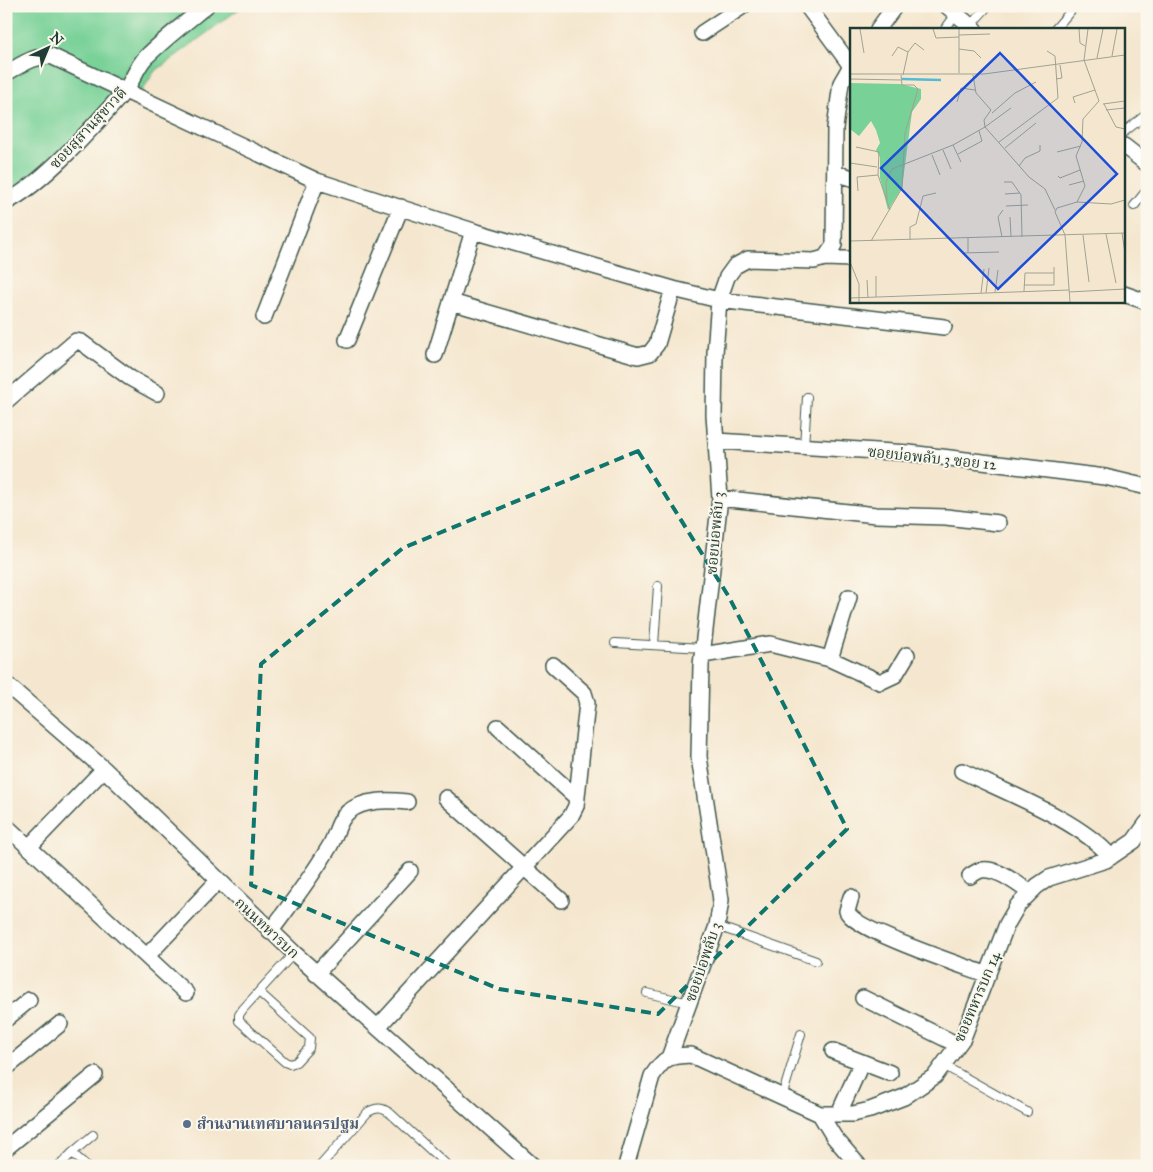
<svg xmlns="http://www.w3.org/2000/svg" width="1153" height="1172" font-family="'IM FELL Great Primer','Noto Serif Thai',serif">
	<style>
		.green { fill: #78d197; stroke: #4c8766 }
		.lines { fill: none; stroke-linecap: round; stroke-linejoin: round }
		.lane-casing { stroke: #3f564b; stroke-width: 10 }
		.street-casing { stroke: #3f564b; stroke-width: 18 }
		.lane { stroke: #fff; stroke-width: 8 }
		.street { stroke: #fff; stroke-width: 15 }
		.marked { fill: none; stroke: #0f766e; stroke-width: 4; stroke-dasharray: 10 6; stroke-linejoin: round }
		.service-dot { fill: #5c6f8a; stroke: #fbf7ec; stroke-width: 2 }
		.labels { text-anchor: middle; dominant-baseline: central; stroke-width: 4; stroke-linejoin: round; paint-order: stroke }
		.street-label { font-size: 15px; fill: #1f3d34; stroke: #fbf7ec }
		.service-label { font-size: 15px; font-weight: bold; fill: #4e5e75; stroke: #fbf7ec; text-anchor: start }
		.inset-river { fill: none; stroke: #56b9d5; stroke-width: 2.5 }
		.inset-road { fill: none; stroke: #9fa391; stroke-width: 1 }
		.view { fill: #1d4ed8; fill-opacity: 0.15; stroke: #1d4ed8; stroke-width: 2.5 }
		.inset-edge { fill: none; stroke: #1f3d34; stroke-width: 2.5 }
	</style>
	<rect width="100%" height="100%" fill="#fbf7ec"/>
	<filter id="ink" filterUnits="userSpaceOnUse"><feTurbulence type="fractalNoise" baseFrequency=".02" numOctaves="2"/><feDisplacementMap in="SourceGraphic" scale="10" xChannelSelector="R" yChannelSelector="G"/><feConvolveMatrix kernelMatrix="1 2 1 2 8 2 1 2 1" color-interpolation-filters="sRGB"/></filter>
	<filter id="wash" filterUnits="userSpaceOnUse"><feTurbulence type="fractalNoise" baseFrequency=".0096" numOctaves="4" result="noise"/><feDisplacementMap in="SourceGraphic" scale="20" xChannelSelector="R" yChannelSelector="G"/><feGaussianBlur stdDeviation="1.12" result="paint"/><feColorMatrix in="noise" values="0 0 0 0 0 0 0 0 0 0 0 0 0 0 0 0 0 1.4 0 .05"/><feComposite in="paint" operator="in"/></filter>
	<g filter="url(#wash)">
		<rect width="100%" height="100%" fill="#f5e7cf"/>
		<path class="green" d="M6,6h237l-89,66 -12,19 -17,-5 -70,77 -49,39z"/>
	</g>
	<g filter="url(#ink)">
		<g class="lines">
			<g class="lane-casing">
				<path id="lane" d="M970,26l18,-20
					M945,29l11,-15
					M1055,29l20,-23
					M1124,132l23,-18
					M1134,206l13,-16
					M804,447l3,-50
					M615,643l88,5
					M654,645l4,-59
					M717,926l99,35
					M259,992l51,46 -1,10 -13,14 -6,2 -5,-2 -46,-41v-6l4,-6 51,-56
					M647,993l42,10
					M943,1065l84,47
					M782,1097l19,-63
					M72,1153l21,-18
					M59,1166l13,-13 15,13
					M320,1166l48,-54c9,-5 14,-5 23,2l57,52"/>
			</g>
			<g class="street-casing">
				<path id="street" d="M807,6l44,60
					M947,6l27,23
					M878,29l17,-23
					M702,33l41,-27
					M6,73c16,-8 26,-17 45,-17l266,125 156,50 200,58 46,11 225,27
					M1124,146l23,18
					M835,173l17,5
					M6,202c36,-17 90,-78 117,-109 9,-10 13,-25 22,-35 19,-19 40,-35 61,-52
					M825,258l27,1
					M1124,294l23,8
					M451,302l187,54 12,-3 7,-9 16,-55
					M264,317l53,-136
					M347,340l54,-133
					M435,355l38,-124
					M6,401l70,-60 5,1 49,36 27,15
					M716,441l193,12 196,24 42,10
					M720,498l156,17 70,2 52,6
					M703,655l67,-11 60,15 50,23 15,-7 12,-20
					M830,659l19,-62
					M6,684l98,85 190,184 239,213
					M498,727l79,71
					M962,771c45,22 117,49 149,86
					M446,798l115,102
					M6,826l180,167
					M29,847l75,-78
					M970,876c3,-2 8,-5 11,-6 16,-3 37,15 49,22
					M851,897l-4,14c6,19 117,55 141,64
					M270,932c20,-27 41,-54 58,-83 8,-11 9,-28 20,-37 16,-13 40,-12 59,-10
					M147,956l71,-75
					M316,974l94,-103
					M863,998l95,47
					M6,1019l23,-19
					M378,1027l193,-211 5,-10 11,-103 -3,-10 -31,-28
					M833,1051l57,22
					M670,1055l47,-129 4,-26 -22,-143 2,-92 19,-167 -6,-83 1,-62 4,-53 8,-23 8,-11 13,-7 66,2 11,-3 9,-13 1,-117 6,-45 11,-19
					M6,1068l54,-44
					M839,1113l23,-51
					M820,1114l14,23 25,29
					M6,1148l89,-73
					M626,1166l26,-90c13,-19 16,-20 39,-21l129,59h33l17,-4 34,-13 31,-21 28,-38 44,-114 11,-19 19,-19 12,-8 57,-18 28,-19 13,-18"/>
			</g>
			<use href="#lane" class="lane"/>
			<use href="#street" class="street"/>
		</g>
	</g>
	<path class="marked" d="M638,451l91,146 118,232 -189,185 -159,-25 -248,-104 10,-221 142,-116z"/>
	<circle class="service-dot" cx="187" cy="1124" r="5"/>
	<g class="labels">
		<g class="street-label">
			<text transform="translate(88 128) rotate(-47)">ซอยสุสานสุขาวดี</text>
			<text transform="translate(932 458) rotate(6)">ซอยบ่อพลับ 3 ซอย 12</text>
			<text transform="translate(715 533) rotate(-85)">ซอยบ่อพลับ 3</text>
			<text transform="translate(267 928) rotate(43)">ถนนทหารบก</text>
			<text transform="translate(703 962) rotate(-71)">ซอยบ่อพลับ 3</text>
			<text transform="translate(977 997) rotate(-67)">ซอยทหารบก 14</text>
		</g>
		<g class="service-label">
			<text x="197" y="1124">สำนงานเทศบาลนครปฐม</text>
		</g>
	</g>
	<g transform="translate(850 28)">
		<rect width="275" height="275" fill="#f5e7cf"/>
		<path d="M0,55l50,1 21,5v10l-9,13 -10,76 -14,22 -8,-32v-21l-4,-7 4,-7 -4,-13 -5,-9 -12,15 -9,-7z" fill="#78d197"/>
		<path class="inset-river" d="M52,51l39,1"/>
		<path class="inset-road" d="M10,1l4,24M83,1l3,9 23,-1M109,1v44M229,1l1,14 5,3M109,7l31,-1M109,21l15,2 7,7M58,24l7,-9 9,7M42,28l6,-9 10,5 -5,23M262,28l5,-27M247,30l6,-29M0,46h134l141,-19M123,47l3,18 15,17 -7,10 1,7 44,50 16,12 10,21M0,51l51,1M206,51l6,-1 -2,-13M107,74l4,-14 14,2M225,75l-2,-6 22,-7M253,76l22,-3M254,76l12,23 9,2M256,82l19,-2M142,85l23,-20 21,-11M149,114l59,-44 -3,-42 -8,-5M103,117l8,17M6,119l23,5 -1,23 12,35M155,120l31,-25M93,122l8,19M207,124l24,-6M108,126l24,-13 -3,-10M82,127l8,20M0,135l27,4M169,138l6,-8 15,-7v-6M208,148l2,2 20,-8M154,154h8l9,13 1,42M219,157l15,-4M8,163l-1,-14 21,-2M155,166l15,-1M37,172l-1,-18 6,-13 61,-24 32,-18 26,-19M227,174l34,2 14,-4M156,178l22,-1M160,189l1,20M272,205l3,20M256,206l10,49M233,207l6,47M118,209v16M152,209l-4,-20 5,-7M60,212v-13l6,-3 7,-28 13,-3M0,213l275,-8M21,213l31,-53 3,-55 13,-44 -4,-4h-12l-1,-10M113,225l36,-1M0,234l9,22v18M204,239v18M17,252l1,18M174,257h30M174,263l1,-18h29M145,264l3,-22M219,264l56,-3M131,265l3,-24M136,265l3,-25M26,269v-21M0,270l219,-8M220,274l-5,-67 -10,-23 2,-4 20,-6 8,-16 -9,-30 6,-14 1,-23 16,-18 -15,-41 4,-31"/>
		<path class="view" d="M150,25l117,121 -119,115 -117,-121z"/>
		<rect width="275" height="275" class="inset-edge"/>
	</g>
	<rect width="1153" height="1172" fill="none" stroke="#fbf7ec" stroke-width="25"/>
	<g transform="translate(48 48) rotate(44)" stroke="#fbf7ec" stroke-width="4" paint-order="stroke">
	<path d="M0-4L9 19L0 12L-9 19Z" fill="#1f3d34"/>
	<text y="-8" font-size="14" font-weight="bold" text-anchor="middle" fill="#1f3d34">N</text>
	</g>
</svg>
